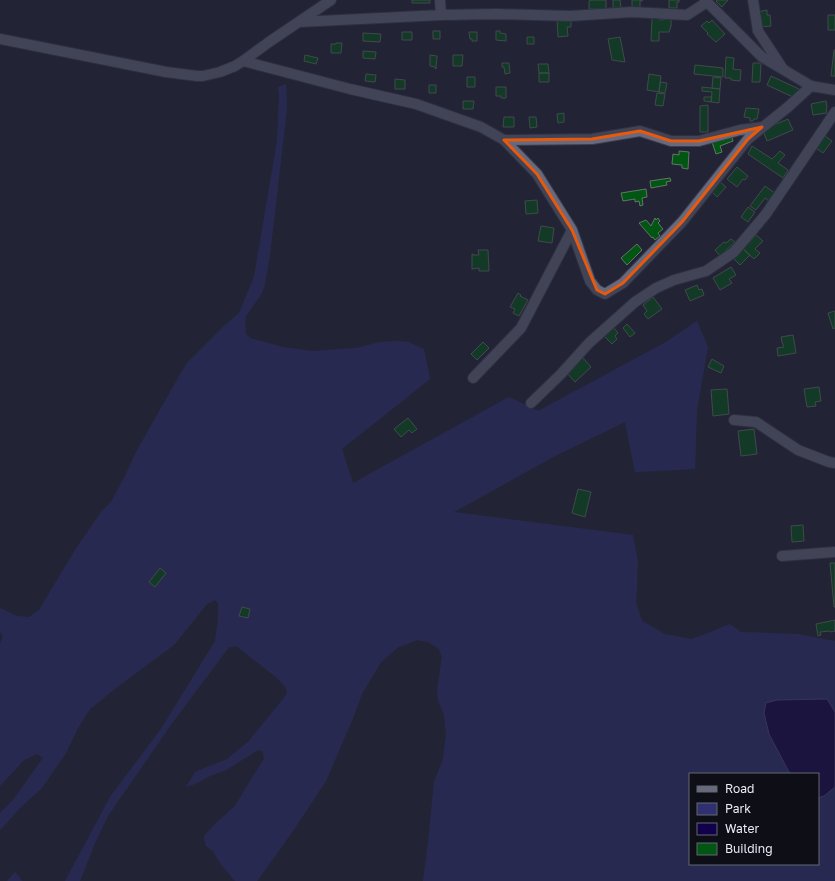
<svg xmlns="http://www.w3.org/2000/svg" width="835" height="881" font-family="'Golos Text',sans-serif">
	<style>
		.green { fill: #303070; fill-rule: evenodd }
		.water { fill: #11004a; stroke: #52467e }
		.building { fill: #005612; stroke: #647564 }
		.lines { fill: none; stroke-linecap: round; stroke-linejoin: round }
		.street-casing { stroke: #3d3e4d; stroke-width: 12 }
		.secondary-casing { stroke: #3d3e4d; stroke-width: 12 }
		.street { stroke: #676a7f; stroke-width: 10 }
		.secondary { stroke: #676a7f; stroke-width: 10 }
		.marked { fill: none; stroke: #e8590c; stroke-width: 3; stroke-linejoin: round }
	</style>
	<rect width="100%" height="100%" fill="#222436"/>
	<path class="green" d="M286,84l1,24 -17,147 -5,29 -3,9 -16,23 -1,7 1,11 4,4 33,9 29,4 44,-3 24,-6 17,-1 11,1 16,7 6,30 -88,70 11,34 156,-86 29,14 128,-69 31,-21 11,26 -11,63 -2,59 -60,3 -10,-50 -72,35 -99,55 179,23 5,27 -2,41 6,18 23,13 26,5 17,-6 22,-9 11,8 56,2 38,7v240h-412l5,-38 6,-61 9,-23 3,-24 -2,-20 -6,-15 -1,-10 5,-33 -3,-8 -11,-7 -11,-2 -20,8 -16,14 -19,32 -9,24 -27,63 -33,50 -36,50h-22l-15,-18 -7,-12 -7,-5 -2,-10 11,-12 20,-18 18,-30 11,-17 -1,-7 -5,-2 -32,20 -16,6 -15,8 -9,3 9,-15 32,-13 22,-18 38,-47 -1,-6 -10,-11 -40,-31 -7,1 -59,79 -62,90 -13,27 -15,38h-15l45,-84 51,-68 54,-88 3,-21v-17l-3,-3 -8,4 -33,41 -58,43 -26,21 -12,19 -12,25 -24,35 -21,19 -21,23v-17l13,-13 30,-42 -6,-4 -13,6 -24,26v-142l3,-7 -3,-5v-24l17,8 12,1 10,-7 36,-60 26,-38 10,-10 14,-26 11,-24 50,-88 40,-40 13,-11 15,-36 23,-136 2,-46 -1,-8zM690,774h128v90h-128z
		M15,872l7,9h-15z"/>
	<path class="water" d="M827,699l8,13v75l-11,9 -6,2v-24h-28l-21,-40 -5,-21 2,-10 11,-3z"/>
	<path class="building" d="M412,0h18v3h-18z
		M592,0h14v9h-17v-8z
		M613,0h7l1,8h-8z
		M632,0h11l-1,1h-2v7h-8z
		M669,0h10v2h-2v6h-8z
		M717,0h11l-6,7 -6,-6z
		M767,10v5h3l1,11 -11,1 -2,-15z
		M828,15h7v15h-7z
		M660,17v3l11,-1v7l-2,6h-10v9h-8l1,-23z
		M571,18v9h-4l1,9 -10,1 -1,-18z
		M712,20l13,14 -9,8 -9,-8 1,-1 -7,-7 6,-5 2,2z
		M433,31h7v8h-7z
		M496,31h4v2l6,1v7l-10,-1z
		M402,32h10v8h-10z
		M469,32h8v9h-5v-2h-2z
		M363,33l18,1 -1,8 -17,-1z
		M527,37h7v7h-7z
		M620,37l5,25 -13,-2 -4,-21z
		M336,43h6l-1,10h-10v-9h5z
		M834,50h1v26h-4z
		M363,51l13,1 -1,7 -12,-1z
		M305,55l13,3 -2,6 -12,-3z
		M430,55l7,1 -1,13 -1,-1v-1l-5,-1z
		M453,55h10l-1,11h-9z
		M726,57l8,1 -1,11 8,1 -1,11 -9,-1v-2h-6z
		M502,63h7l1,10 -5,1 -1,-7h-2z
		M753,63h8l-1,19h-8z
		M538,64h10l1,9h-10z
		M695,65l28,3v9l-29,-3z
		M539,73h10v9h-10z
		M366,74l10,1 -1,7 -10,-1z
		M649,74l12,2 -2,16 -12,-2z
		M771,76l28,13 -4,9 -28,-13z
		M467,77h8v10h-8z
		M713,77l8,1 -1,11 -8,-1z
		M395,79l10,1v9h-10z
		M660,82l7,1 -2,10 -6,-1z
		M429,85h7v8h-7z
		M496,87h10v11h-5v-2h-5z
		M702,87l18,2 -1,14 -8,-1 1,-10 -10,-1z
		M657,93l8,1 -2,12 -8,-1z
		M704,97h8l-1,5 -7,-1z
		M463,101h11l-1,8h-10z
		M826,101l1,7 -1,1 1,4 -14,2 -2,-11z
		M708,105v27h-8v-26z
		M746,108l13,1 -2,10h-3l-1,2h-3v-3l-6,-1z
		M564,113v9l-6,1 -1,-9z
		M504,117h10v10h-11z
		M529,117h7l1,10 -7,1z
		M788,119l5,11 -26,11 -3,-8 5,-6z
		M731,134l2,7 -13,5 2,6 -6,2 -4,-12z
		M825,136l7,5 -9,12 -7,-5z
		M752,146l20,13 8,-8 5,4 -7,8 10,7 -5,8 -35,-24z
		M679,151l10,1 -1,17 -6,-1v-3l-10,-1 1,-10 6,1z
		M737,167l11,9 -3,4 -2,-1 -6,8 -10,-8z
		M670,178l1,3 -5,1 1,3 -16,3 -1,-7z
		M720,182l6,5 -9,10 -6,-6z
		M765,186l11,8 -6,8 -5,-4 -9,12 -6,-4z
		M646,189l1,8 -5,1 1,7 -3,1 -1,-5 -4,1v-3l-12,2 -2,-8z
		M537,200l1,13 -12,1 -1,-13z
		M748,207l7,5 -7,10 -7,-5z
		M655,218l1,2 2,-2 2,3 -2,2 5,6 -5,4 2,3 -5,4 -2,-3 -1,1 -13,-15 7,-3 5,6z
		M541,226l13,2 -2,15 -14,-2z
		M756,235l7,6 -8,8 5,4 -6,6 -11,-10z
		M731,239l4,3 -15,14 -5,-6 9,-8 2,1z
		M637,244l5,6 -15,15 -6,-7z
		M743,249l7,6 -10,10 -6,-6z
		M478,250h10l1,21h-10v-3l-7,1v-15h1v1h6z
		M731,267l5,8 -7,4 3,4 -12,7 -7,-12z
		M697,285l2,5 3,-1 2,6 -14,6 -5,-11z
		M518,293l3,2 -1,1 8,4 -9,16 -6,-3 2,-4 -5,-2z
		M653,297l9,12 -14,10 -4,-5 3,-3 -4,-6z
		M835,311v17l-2,1 -5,-16z
		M627,324l8,9 -5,4 -7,-9z
		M613,327l5,6 -3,3 2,3 -5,5 -8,-8z
		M793,335l3,18 -18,3 -1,-8 7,-1 -2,-5 -1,-5z
		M483,342l6,6 -12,12 -6,-6z
		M583,358l8,9 -16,15 -8,-9z
		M712,359l12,7 -3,7 -13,-6z
		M819,387l2,14 -6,1 1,4 -9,1 -3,-18z
		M727,389l2,25 -16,2 -2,-26z
		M408,418l9,11 -5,4 -3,-3 -8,7 -7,-8z
		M754,429l3,25 -16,2 -3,-25z
		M578,489l13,3 -6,25 -13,-4z
		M803,525l1,16 -12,1 -1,-16z
		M830,563h5v44h-1z
		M160,568l6,5 -11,14 -6,-5z
		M242,607l8,2 -2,9 -9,-2z
		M835,620v11l-4,1 -1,-1 -10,1 1,3 -3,1 -2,-12z"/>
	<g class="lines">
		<g class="street-casing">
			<path id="street" d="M440,0l1,15
				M753,0l5,31 25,38
				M299,22l142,-7 55,-1 74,2 62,-4 55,3 20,-13
				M243,61l107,28 66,15 65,23 23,13 33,34 35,56 18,51 7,9 8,4 18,-11 59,-61 66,-83 40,-32 23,-21
				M504,140l88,-1 48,-8 31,10h28l41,-11 22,-3
				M473,378l48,-50 51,-98
				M531,403l30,-29 28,-31 46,-41 21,-14 18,-8 32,-9 28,-19 32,-38 69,-102
				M734,420l22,2 42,28 31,12 6,1
				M782,556l53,-4"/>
		</g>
		<g class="secondary-casing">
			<path id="secondary" d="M705,0l57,57 49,29 24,4
				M0,39l166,33 31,4h6l17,-4 15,-6 8,-5 26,-19 62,-42"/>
		</g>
		<use href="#street" class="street"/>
		<use href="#secondary" class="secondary"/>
	</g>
	<path d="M0 0H835V881H0ZM762,127l-14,12 -66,83 -59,61 -18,11 -8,-4 -25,-60 -35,-56 -33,-34 88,-1 48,-8 31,10h28z" fill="#222436" fill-opacity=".55" fill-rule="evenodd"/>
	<path class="marked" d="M762,127l-14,12 -66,83 -59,61 -18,11 -8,-4 -25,-60 -35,-56 -33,-34 88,-1 48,-8 31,10h28z"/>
	<rect x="689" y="773" width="130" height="92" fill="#0d0e16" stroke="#656670"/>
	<rect x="697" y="786" width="20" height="6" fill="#676a7f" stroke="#656670"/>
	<text x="725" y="793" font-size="12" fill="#e9ebf7">Road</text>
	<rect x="697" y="803" width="20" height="12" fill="#303070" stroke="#656670"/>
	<text x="725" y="813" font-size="12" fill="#e9ebf7">Park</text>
	<rect x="697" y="823" width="20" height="12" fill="#11004a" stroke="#656670"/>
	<text x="725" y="833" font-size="12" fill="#e9ebf7">Water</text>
	<rect x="697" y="843" width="20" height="12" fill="#005612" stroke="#656670"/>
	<text x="725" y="853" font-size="12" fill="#e9ebf7">Building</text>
</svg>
